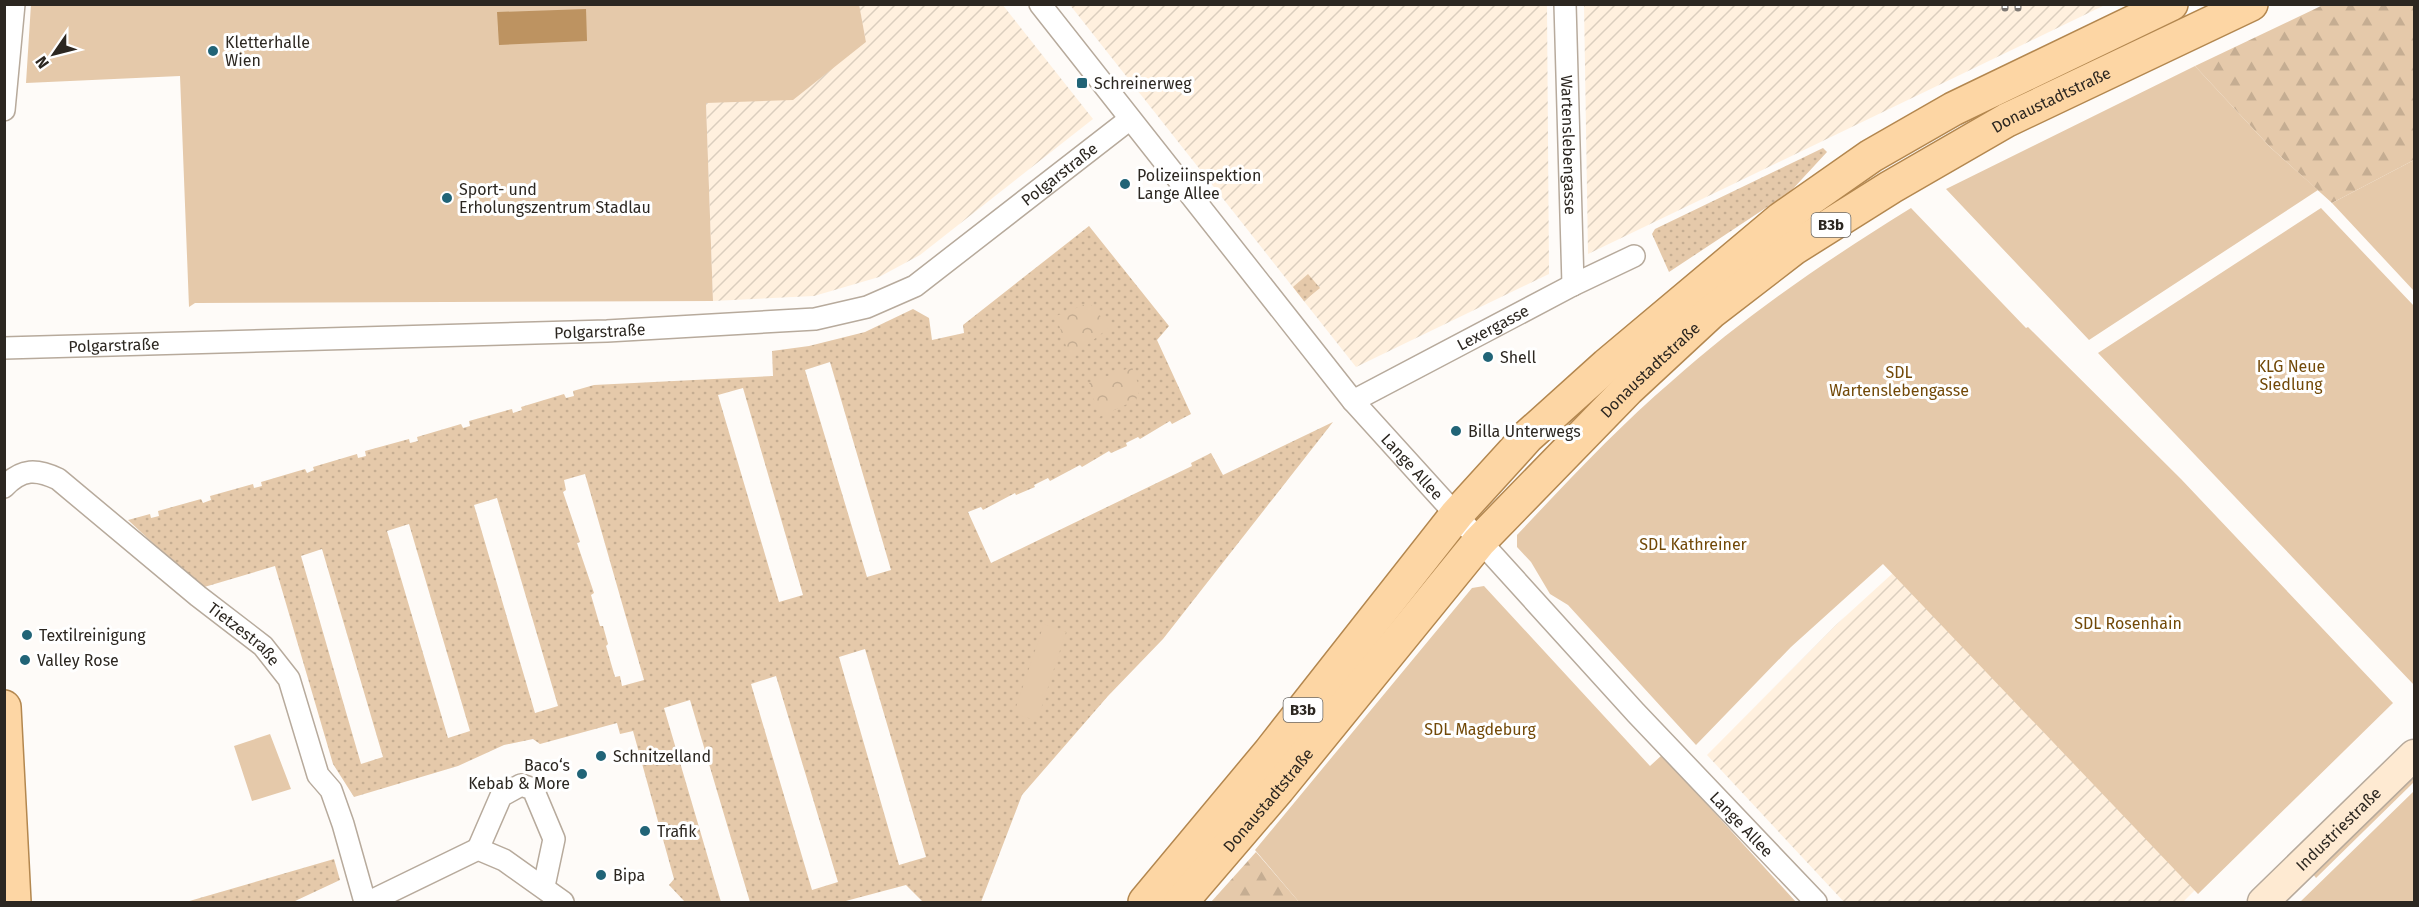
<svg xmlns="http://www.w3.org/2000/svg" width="2419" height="907" font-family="'Fira Sans',sans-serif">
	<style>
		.industrial { fill: url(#industrial-furrows) }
		.grass { fill: url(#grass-dots); fill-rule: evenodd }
		.forest { fill: url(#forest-firs) }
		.park { fill: url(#park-crowns) }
		.garden { fill: #e5c9aa }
		.water { fill: #bd9361 }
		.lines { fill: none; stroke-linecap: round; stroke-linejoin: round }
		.street-casing { stroke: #b7aa9c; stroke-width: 24 }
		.secondary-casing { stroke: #b7aa9c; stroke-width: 33 }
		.primary-casing { stroke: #b3874f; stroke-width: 36 }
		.street { stroke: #fff; stroke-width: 21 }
		.secondary { stroke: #feead2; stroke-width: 30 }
		.primary { stroke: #fdd6a4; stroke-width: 33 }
		.rail-casing { stroke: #7c7773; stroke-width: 7 }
		.rail { stroke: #fff; stroke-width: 4.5; stroke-dasharray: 14; stroke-linecap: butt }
		.poi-dot { fill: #216477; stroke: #fff; stroke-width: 2 }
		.labels { text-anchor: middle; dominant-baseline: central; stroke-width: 6; stroke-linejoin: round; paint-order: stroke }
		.shield { fill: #fff; stroke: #6b6864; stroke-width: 1.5 }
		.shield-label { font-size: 15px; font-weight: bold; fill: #2c2721 }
		.poi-label { font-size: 16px; fill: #2c2721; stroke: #fff; text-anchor: start }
		.street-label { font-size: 16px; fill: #2c2721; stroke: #fff }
		.park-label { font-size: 16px; fill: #724908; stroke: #fff }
	</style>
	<defs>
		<pattern id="industrial-furrows" width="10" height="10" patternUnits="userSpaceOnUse" patternTransform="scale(1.5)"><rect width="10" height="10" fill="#fff0de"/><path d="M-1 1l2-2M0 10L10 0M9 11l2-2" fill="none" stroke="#dbcebe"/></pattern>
		<pattern id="grass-dots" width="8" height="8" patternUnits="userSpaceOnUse" patternTransform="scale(1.5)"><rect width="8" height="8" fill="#e5c9aa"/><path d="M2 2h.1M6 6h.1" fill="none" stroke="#c5ad92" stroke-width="1.8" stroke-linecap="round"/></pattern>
		<pattern id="forest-firs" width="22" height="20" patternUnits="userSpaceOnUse" patternTransform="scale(1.5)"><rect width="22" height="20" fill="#e5c9aa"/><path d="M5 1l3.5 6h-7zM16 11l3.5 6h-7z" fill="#c5ad92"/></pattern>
		<pattern id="park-crowns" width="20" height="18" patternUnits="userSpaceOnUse" patternTransform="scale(1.5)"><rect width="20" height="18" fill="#e5c9aa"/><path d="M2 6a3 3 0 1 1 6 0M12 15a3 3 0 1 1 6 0" fill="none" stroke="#c5ad92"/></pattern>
	</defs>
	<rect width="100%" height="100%" fill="#fefbf8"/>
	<path class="industrial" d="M1002,4l91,115 -173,136 -41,22 -65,19 -101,5 -7,-199 87,-3 73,-57 -7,-37z
		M1584,4h521v1l-517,249z
		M1070,5h477l2,269 -193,93z
		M1893,573l302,317 -12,12h-339l-137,-147 130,-131z"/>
	<path class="grass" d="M1823,148l4,4 -37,40 -121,80 -17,-38 3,-5z
		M1089,226l80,100 -12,14 34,74 -19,10 -2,-3 -30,18 -2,-2 -12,6 1,3 -16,7 -2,-2 -27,16 -2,-2 -30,16 -2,-3 -14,7 1,2 -19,8 -1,-2 -32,17 -2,-3 -13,5 23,51 201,-97 -1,-3 20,-10 12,22 110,-53 -170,217 -55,57 -86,99 -41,107h-58l-17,-17 -64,17h-92l-60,-202 -26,8 57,194h-36l-16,-17 5,-6 -41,-148 -13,3 -3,-11 -77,21 -7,-5 -29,6 -46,21 -104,31 -21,-33 -58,-198 -74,22 -73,-68 22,-6 1,4 8,-2 -1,-5 43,-12 2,4 8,-3 -1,-4 43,-12 1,4 8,-2 -1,-4 44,-13 2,4 7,-3 -1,-3 44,-13 1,4 8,-2 -1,-5 44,-12 1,4 8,-2 -1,-4 44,-13 2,4 7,-2 -1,-5 43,-12 1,4 9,-3 -1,-3 43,-13 2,4 8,-2 -1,-5 21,-6 179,-9 -1,-25 37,-5 56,-14 48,-23 16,9 3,22 32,-7 -1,-8zM830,362l61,208 -24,7 -62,-207zM743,388l60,207 -24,7 -61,-207zM585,474l59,206 -22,6 -2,-10 -5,1 -9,-31 2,-2 -5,-18h-3l-9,-31 3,-2 -17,-50 3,-1 -17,-50 3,-2 -2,-10zM497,498l61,208 -23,7 -61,-208zM409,524l61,207 -22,7 -61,-207zM322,549l61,208 -22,7 -60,-208zM865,649l61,208 -27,8 -60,-208zM776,676l62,206 -26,8 -61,-206z
		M1308,274l12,14 -16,13 -11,-14z
		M2414,775v7l-98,96 -3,-4z
		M334,859l6,21 -47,22h-107z"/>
	<path class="forest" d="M2323,5h91v155l-82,43 -61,-55 -76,-82z
		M1256,852l43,50h-88z"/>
	<path class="park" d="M1089,303l21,24 -40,31 -14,-42z
		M1132,367l8,22 -4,11 -37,17 -10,-34z"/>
	<path class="garden" d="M31,4h828l7,38 -73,58 -87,3 7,198 -518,2 -6,4 -9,-231 -154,7z
		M2195,66l76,82 47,42 -229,150 -143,-151z
		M2414,160v131l-82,-88z
		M1911,208l115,120 2,-1 153,152 212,224 -195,191 -315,-330 -92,83 -95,98 -128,-140 -18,-11 -19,-32 -14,-15v-12c50,-53 100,-107 155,-154 74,-66 155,-121 239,-173z
		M2321,208l93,98v379l-316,-332z
		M1484,586l166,180 12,-11 134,147h-497l-44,-52 217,-262z
		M1044,624l22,8 -29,89 -23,-8z
		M270,734l21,55 -39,12 -18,-55z
		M2414,791v111h-114z"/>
	<path class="water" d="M586,9l1,32 -88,4 -2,-33z"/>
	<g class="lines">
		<g class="street-casing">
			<g id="street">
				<path id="s1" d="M1040,4l313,397 283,312 180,189"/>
				<path id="s2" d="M1565,4l8,281"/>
				<path d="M4,110l10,-106"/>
				<path id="s3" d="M4,348l603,-17 208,-12 52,-12 48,-21 215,-167"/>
				<path id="s4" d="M1353,401l220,-116 61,-29"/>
				<path id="s5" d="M4,487c18,-19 33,-18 54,-8l140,117 65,50 26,33 29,96 13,15 12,34 22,78"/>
				<path d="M478,849l23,-53 20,-11 12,4 21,50 -10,47"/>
				<path d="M369,902l109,-53 26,11 59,42"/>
			</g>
		</g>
		<g class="secondary-casing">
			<g id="secondary">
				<path id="s6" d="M2263,902l151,-147"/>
			</g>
		</g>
		<g class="primary-casing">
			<g id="primary">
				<path d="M4,707l10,195"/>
				<path d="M1145,902l125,-150 187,-238 71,-78 79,-71 174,-146 90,-63 82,-47 218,-105"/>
				<path id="s7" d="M1181,902l97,-113 201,-247 149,-153 83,-77 83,-64 97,-61 116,-67 244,-116"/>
			</g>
		</g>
		<use href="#street" class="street"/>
		<use href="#secondary" class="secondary"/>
		<use href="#primary" class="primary"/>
		<g class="rail-casing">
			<path id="rail" d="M2005,4v4
				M2018,4v4"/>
		</g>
		<use href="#rail" class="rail"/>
	</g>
	<g class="poi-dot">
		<circle cx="213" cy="51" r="6"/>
		<rect x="1076" y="77" width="12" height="12" rx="3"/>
		<circle cx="1125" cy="184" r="6"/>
		<circle cx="447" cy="198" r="6"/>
		<circle cx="1488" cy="357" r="6"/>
		<circle cx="1456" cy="431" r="6"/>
		<circle cx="27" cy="635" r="6"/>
		<circle cx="25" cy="660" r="6"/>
		<circle cx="601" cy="756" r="6"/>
		<circle cx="582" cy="774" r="6"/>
		<circle cx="645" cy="831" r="6"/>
		<circle cx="601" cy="875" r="6"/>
	</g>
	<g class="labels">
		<g class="shield">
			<rect x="1811.5" y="213" width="39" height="24" rx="4.5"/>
			<rect x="1283.5" y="698" width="39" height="24" rx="4.5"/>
		</g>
		<g class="shield-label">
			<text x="1831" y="225">B3b</text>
			<text x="1303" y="710">B3b</text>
		</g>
		<g class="poi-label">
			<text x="225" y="42">Kletterhalle<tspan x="225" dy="18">Wien</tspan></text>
			<text x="1094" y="83">Schreinerweg</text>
			<text x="1137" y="175">Polizeiinspektion<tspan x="1137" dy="18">Lange Allee</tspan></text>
			<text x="459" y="189">Sport- und<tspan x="459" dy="18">Erholungszentrum Stadlau</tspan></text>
			<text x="1500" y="357">Shell</text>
			<text x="1468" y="431">Billa Unterwegs</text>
			<text x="39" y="635">Textilreinigung</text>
			<text x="37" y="660">Valley Rose</text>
			<text x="613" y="756">Schnitzelland</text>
			<text x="570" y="765" text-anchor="end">Baco‘s<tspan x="570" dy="18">Kebab &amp; More</tspan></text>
			<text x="657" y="831">Trafik</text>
			<text x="613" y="875">Bipa</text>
		</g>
		<g class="street-label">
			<text stroke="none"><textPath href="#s7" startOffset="1196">Donaustadtstraße</textPath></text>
			<text stroke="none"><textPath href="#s2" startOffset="141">Wartenslebengasse</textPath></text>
			<text stroke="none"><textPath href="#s3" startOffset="1100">Polgarstraße</textPath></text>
			<text stroke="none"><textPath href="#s4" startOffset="158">Lexergasse</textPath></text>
			<text stroke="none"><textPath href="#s3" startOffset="596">Polgarstraße</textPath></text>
			<text stroke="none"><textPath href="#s3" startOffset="110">Polgarstraße</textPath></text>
			<text stroke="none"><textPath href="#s7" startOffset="710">Donaustadtstraße</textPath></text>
			<text stroke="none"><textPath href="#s1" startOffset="594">Lange Allee</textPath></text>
			<text stroke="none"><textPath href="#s5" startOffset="302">Tietzestraße</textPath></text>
			<text stroke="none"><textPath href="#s7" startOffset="134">Donaustadtstraße</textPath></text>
			<text stroke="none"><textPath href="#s1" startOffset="1080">Lange Allee</textPath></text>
			<text stroke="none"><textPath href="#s6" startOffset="105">Industriestraße</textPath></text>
		</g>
		<g class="park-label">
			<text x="2291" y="366">KLG Neue<tspan x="2291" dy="18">Siedlung</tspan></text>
			<text x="1899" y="372">SDL<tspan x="1899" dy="18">Wartenslebengasse</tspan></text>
			<text x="1693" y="544">SDL Kathreiner</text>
			<text x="2128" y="623">SDL Rosenhain</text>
			<text x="1480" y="729">SDL Magdeburg</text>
		</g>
	</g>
	<rect width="2419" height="907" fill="none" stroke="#2c2721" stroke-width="12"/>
	<g transform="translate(54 54) rotate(235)" stroke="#ffffff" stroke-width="4.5" paint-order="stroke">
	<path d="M0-4.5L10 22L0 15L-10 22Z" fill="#2c2721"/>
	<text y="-9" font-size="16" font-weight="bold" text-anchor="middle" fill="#2c2721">N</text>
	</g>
</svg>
